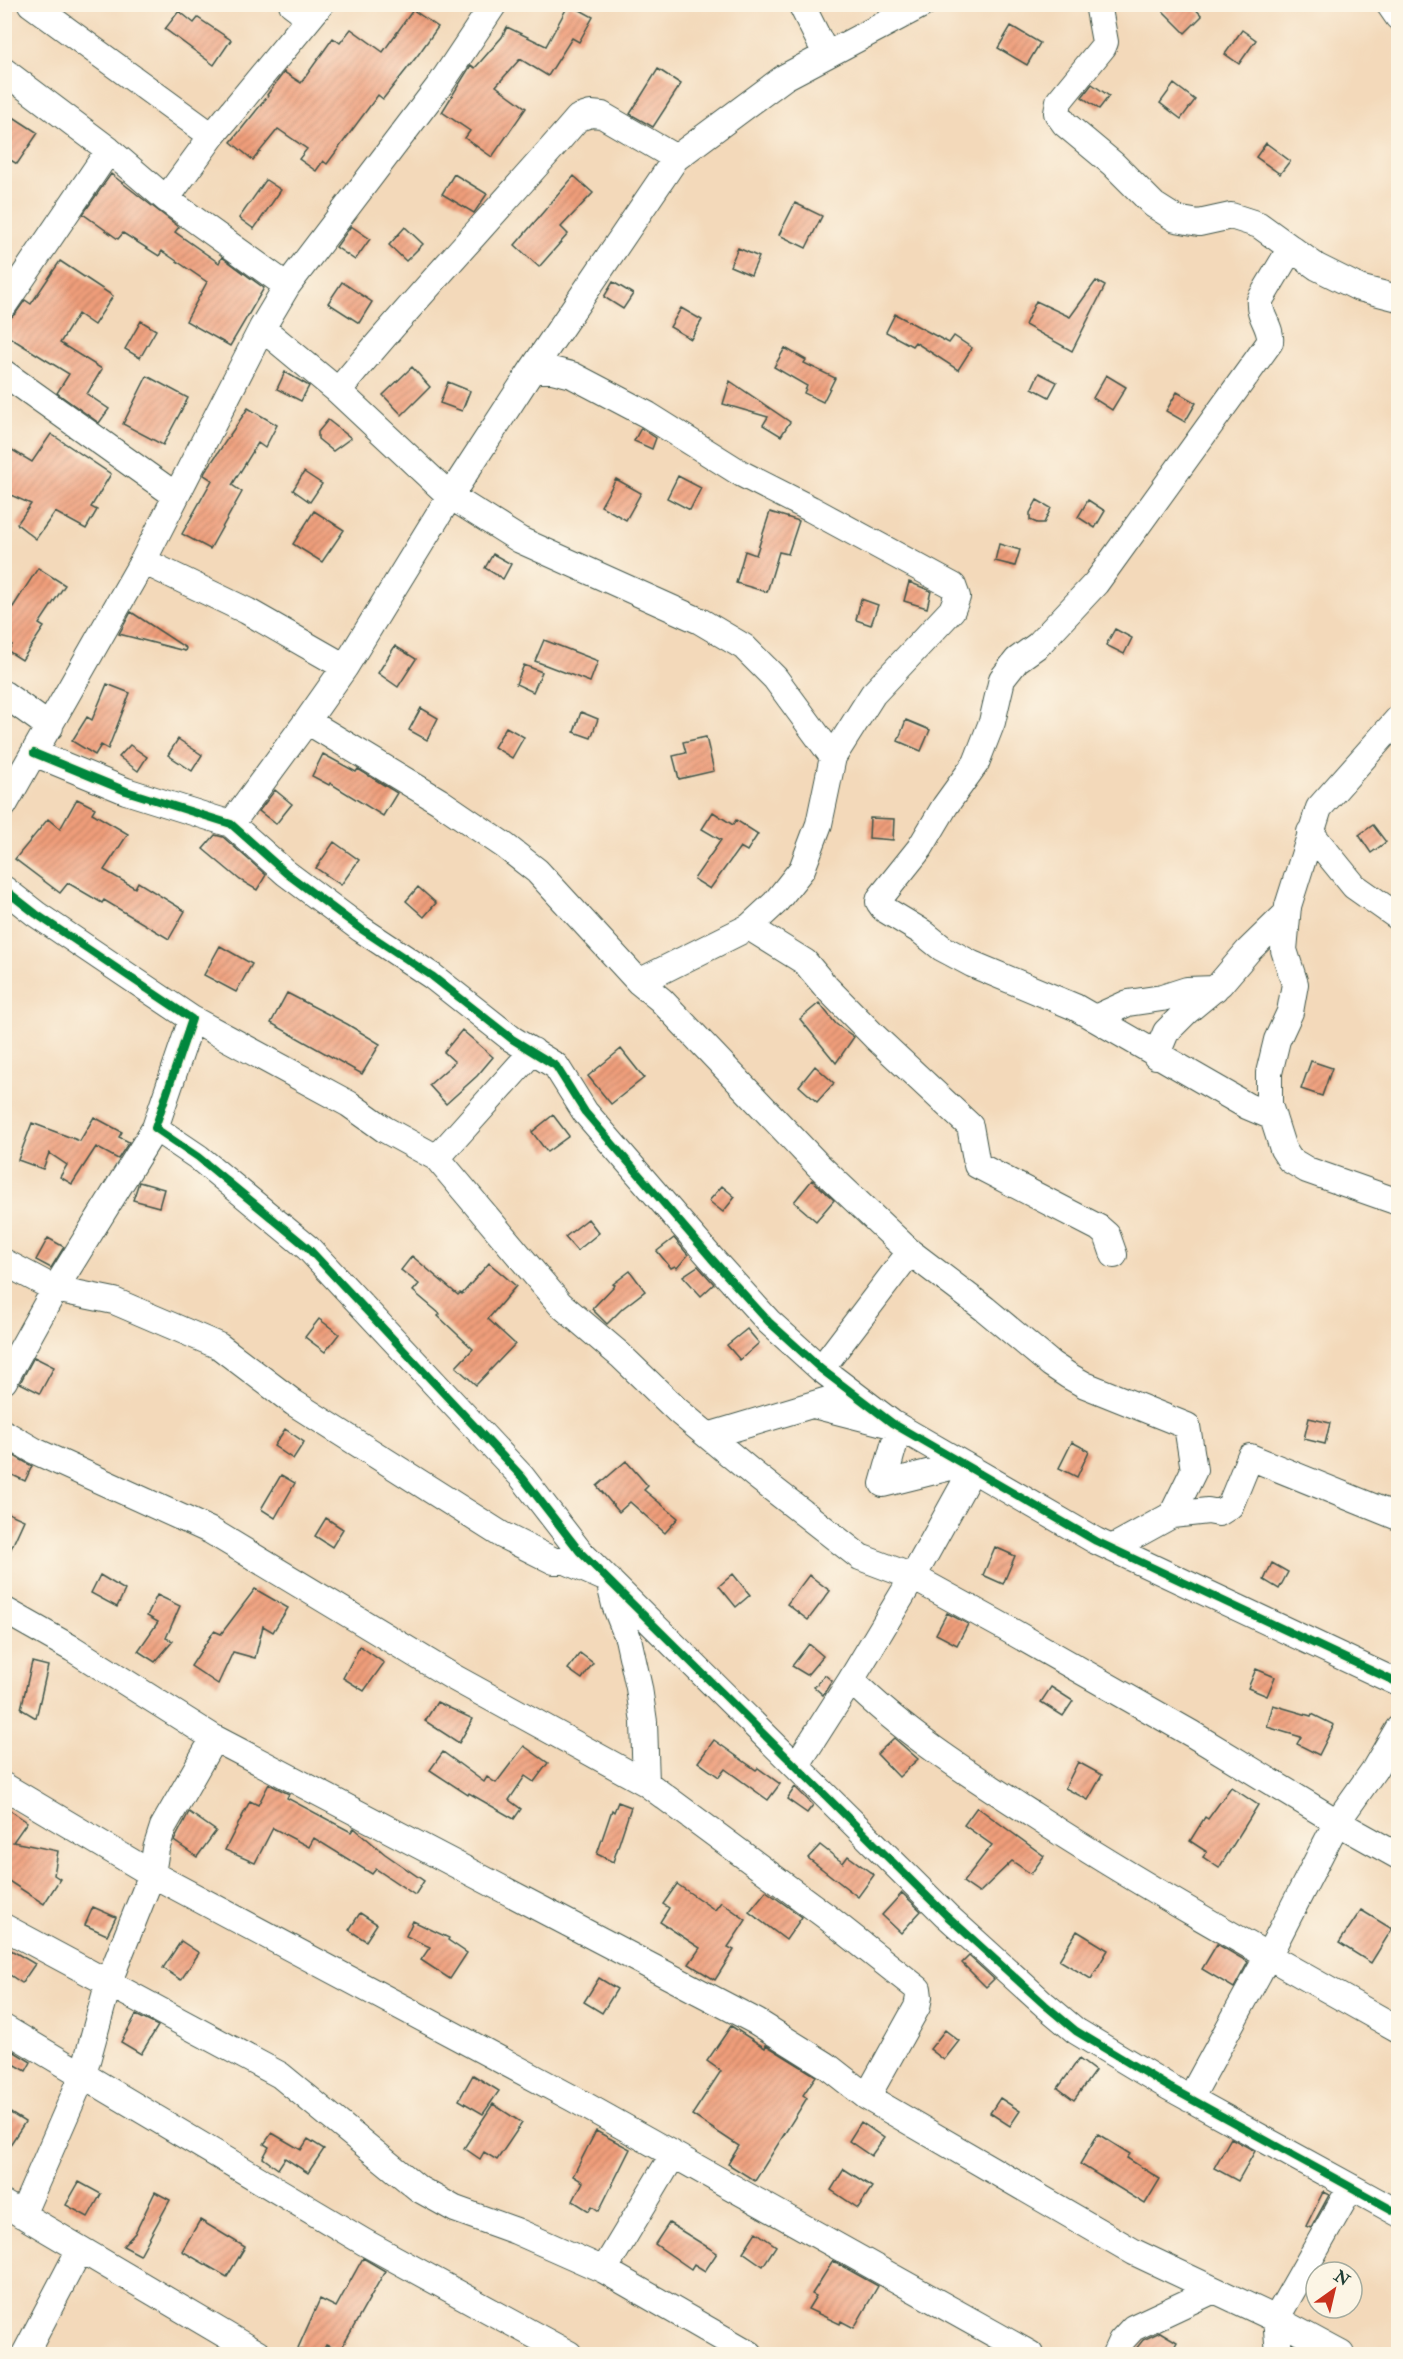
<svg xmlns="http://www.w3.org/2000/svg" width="1403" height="2359" font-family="'IM FELL Double Pica',serif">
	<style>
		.building { fill: url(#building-hatch) }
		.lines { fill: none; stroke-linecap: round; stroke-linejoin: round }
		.minor-casing { stroke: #3f5448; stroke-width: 28 }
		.minor { stroke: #fff; stroke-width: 26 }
		.cycleway-casing { stroke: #fcf5e5; stroke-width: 11 }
		.cycleway { stroke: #00873e; stroke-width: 8 }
	</style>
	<defs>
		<pattern id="building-hatch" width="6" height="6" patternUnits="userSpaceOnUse" patternTransform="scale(1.5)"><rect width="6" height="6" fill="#f09e7a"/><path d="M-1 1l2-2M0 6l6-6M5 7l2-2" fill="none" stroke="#c28265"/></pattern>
	</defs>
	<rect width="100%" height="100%" fill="#fcf5e5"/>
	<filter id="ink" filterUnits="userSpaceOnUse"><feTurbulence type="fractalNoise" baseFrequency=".0167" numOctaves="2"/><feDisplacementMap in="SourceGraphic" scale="12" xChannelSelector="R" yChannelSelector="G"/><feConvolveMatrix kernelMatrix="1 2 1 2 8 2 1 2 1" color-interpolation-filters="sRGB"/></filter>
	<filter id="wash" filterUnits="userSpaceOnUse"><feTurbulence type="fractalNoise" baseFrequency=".008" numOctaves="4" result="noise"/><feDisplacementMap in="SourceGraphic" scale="24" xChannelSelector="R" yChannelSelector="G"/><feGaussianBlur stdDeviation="1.35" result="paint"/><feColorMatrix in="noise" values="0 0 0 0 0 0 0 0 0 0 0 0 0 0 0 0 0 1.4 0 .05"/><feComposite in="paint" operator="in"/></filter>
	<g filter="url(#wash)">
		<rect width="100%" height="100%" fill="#f3d9ba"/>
		<g id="blocks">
			<path class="building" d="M569,4l24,13 -14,25 -7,-4 -24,38 -28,-17 -24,27 30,22 -34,49 -27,-19 5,-7 -28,-19 29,-47 4,3 27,-31 5,-10 39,19z
				M1156,4h35l11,12 -17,17z
				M413,10l25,17 -20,28 -35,44 -5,-4 -51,69 -4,-3 -7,10 -17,-12 8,-10 -29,-20 -25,31 -22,-18 37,-46 -1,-1 17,-23 17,11 32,-45 7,5 11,-14 32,23z
				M179,11l15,12 4,-5 33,22 -17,25 -49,-36z
				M1011,26l29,17 -13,22 -29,-17z
				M1242,30l14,10 -17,24 -14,-10z
				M658,69l23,15 -28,43 -23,-13z
				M1092,84l17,12 -10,13 -17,-12z
				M1174,84l21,16 -14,19 -21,-16z
				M4,111l34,22 -21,31 -13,-8z
				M1266,143l24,18 -10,13 -24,-17z
				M111,174l68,53 -4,5 44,31 3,-6 42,31 -34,58 -44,-25 21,-39 -45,-31 -3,5 -36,-23 -5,6 -35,-25z
				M454,174l33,20 -13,19 -32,-19z
				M574,176l19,17 -32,34 7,7 -29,33 -24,-22z
				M266,180l15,10 -27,39 -15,-11z
				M795,203l27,13 -16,32 -27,-13z
				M351,226l19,13 -15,21 -19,-13z
				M405,227l18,17 -17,17 -17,-16z
				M738,248l21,9 -8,18 -21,-9z
				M60,261l53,35 -19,29 -16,-11 -18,29 42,26 -15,25 22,15 -10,14 -42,-30 12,-19 -65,-40v-8l5,-7 7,-6 9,-13 6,4z
				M1096,281l9,5 -33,65 -47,-26 11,-24 34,16z
				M342,282l30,20 -13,21 -31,-20z
				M613,282l20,12 -10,15 -19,-12z
				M681,308l21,12 -11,19 -21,-12z
				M895,314l54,29 5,-7 18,12 -14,22 -43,-28 -3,4 -26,-14z
				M141,321l15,9 -16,28 -15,-9z
				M785,348l21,12 -2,3 31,15 -12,24 -19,-9 3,-7 -33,-19z
				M412,367l18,20 -28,28 -19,-20z
				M285,372l24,14 -8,15 -24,-12z
				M1039,373l18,9 -8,15 -17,-9z
				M1106,375l20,12 -14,23 -19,-12z
				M147,376l41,22 -25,47 -40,-21z
				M730,381l60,41 -9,14 -18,-11 5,-8 -45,-13z
				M448,382l22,9 -8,20 -22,-8z
				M1177,392l19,11 -11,19 -19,-11z
				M248,408l29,17 -12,23 -7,-5 -26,42 10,7 -32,57 -28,-15 30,-54 -8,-5 1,-3z
				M328,420l23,18 -18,13 -15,-12v-7z
				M641,428l15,10 -4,11 -18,-8z
				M51,434l60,40 -20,33 6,3 -11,19 -31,-17 -19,27 -19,-15 14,-20 -27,-12v-47l28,17z
				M304,472l18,12 -12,18 -17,-12z
				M678,476l23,12 -11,22 -23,-12z
				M616,479l25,14 -15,27 -25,-14z
				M1037,500l14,8 -7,15h-7l-7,-3v-7z
				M1088,500l17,11 -10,17 -17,-11z
				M314,511l30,19 -22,32 -29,-18z
				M770,512l29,9 -11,33 -9,-2 -12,40 -31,-9 9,-32 11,4z
				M999,544l21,6 -5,16 -20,-5z
				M493,554l18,10 -8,15 -18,-11z
				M38,568l27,17 -26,39 5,3 -22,33 -14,-9 4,-6 -8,-5v-38l9,5z
				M909,582l22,9 -4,17 -23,-7z
				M861,599l17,6 -7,20 -15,-5z
				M131,612l55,36 -1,3 -66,-17z
				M1115,629l17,9 -8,16 -18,-9z
				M544,640l54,21 -8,21 -55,-21z
				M395,646l21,13 -18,28 -20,-14z
				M524,665l18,7 -9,20 -17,-8z
				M107,684l23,9 -22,56 -7,-4 -6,10 -23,-14 15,-24 5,3z
				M421,708l17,10 -11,22 -18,-10z
				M581,712l17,7 -7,19 -17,-6z
				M906,720l24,10 -9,21 -23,-10z
				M506,727l18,10 -12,21 -18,-11z
				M706,737l8,34 -35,8 -6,-23 13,-3 -3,-11z
				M178,739l24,16 -10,16 -24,-16z
				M130,745l17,12 -9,14 -19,-14z
				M323,754l33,18 2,-3 39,24 -14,23 -53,-33 -1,2 -17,-9z
				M275,790l17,14 -16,20 -17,-13z
				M77,799l18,9 -3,5 36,21 -24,36 31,18 3,-6 47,29 -16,28 -65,-39 -2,3 -34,-20 -8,10 -45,-34 33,-40 12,10z
				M713,812l20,13 3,-5 22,14 -11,17 -7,-4 -30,42 -16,-10 27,-39 -19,-11z
				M870,818l24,1 -1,21 -24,-2z
				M1373,825l13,17 -15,11 -12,-18z
				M215,835l8,2 43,38 -9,15 -17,-10 -37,-31z
				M334,842l25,18 -18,25 -25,-17z
				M418,887l18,16 -12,14 -18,-16z
				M220,946l32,18 -16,28 -32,-17z
				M287,993l60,31 33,20 -18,30 -91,-51z
				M819,1003l17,21 18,13 -18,26 -36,-44z
				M462,1030l31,27 -16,19 -31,28 -17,-19 26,-23 -11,-10z
				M621,1049l23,29 -33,26 -23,-28z
				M1311,1061l21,7 -10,28 -21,-7z
				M815,1066l19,17 -17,19 -18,-16z
				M553,1115l16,21 -22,16 -15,-20z
				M94,1117l28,15 -3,5 10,5 -11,17 -22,-12 -24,37 -12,-7 7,-12 -18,-12 -6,16 -25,-9 14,-37 48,18z
				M812,1180l22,20 -18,21 -22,-19z
				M139,1182l25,7 -5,18 -26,-7z
				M722,1186l13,11 -12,15 -14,-11z
				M588,1219l11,14 -22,18 -12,-14z
				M48,1238l16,9 -13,21 -15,-8z
				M674,1238l14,17 -11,13 -2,-2 -4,2 -14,-17z
				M412,1256l46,39 2,-2 2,1 27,-31 27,23 -28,33 27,25 -39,41 -20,-18 17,-18 -35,-33 2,-2 -27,-23 6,-7 -18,-14z
				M698,1266l16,18 -13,12 -18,-20z
				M630,1271l15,20 -22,17 -16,16 -15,-15 23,-24 -2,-1z
				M319,1319l20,15 -14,18 -20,-15z
				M747,1329l12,14 -19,17 -13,-15z
				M34,1357l20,10 -14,26 -20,-10z
				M1309,1418l21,5 -5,21 -21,-5z
				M285,1429l19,13 -11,17 -19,-13z
				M1072,1442l17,9 -12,26 -18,-9z
				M9,1453l23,13 -7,15 -21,-10v-9z
				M626,1461l22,25 -4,4 34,28 -13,15 -35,-31 -11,10 -22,-26z
				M281,1475l14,8 -20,35 -14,-9z
				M4,1511l20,9 -20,44z
				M326,1518l17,11 -11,18 -17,-11z
				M995,1547l20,9 -12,28 -20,-9z
				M1272,1563l16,9 -9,17 -15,-9z
				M733,1574l17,21 -14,12 -17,-21z
				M100,1575l25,15 -8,17 -26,-14z
				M809,1575l21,16 -22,29 -21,-16z
				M255,1589l33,19 -15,24 -10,-6 -8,32 -22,-6 -15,32 -27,-18 23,-35 7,3z
				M157,1595l23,11 -14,32 7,3 -18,21 -17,-11 20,-29 -11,-6z
				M947,1613l21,11 -11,21 -21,-11z
				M809,1644l14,12 -16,19 -15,-9z
				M360,1646l24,17 -20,28 -21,-13z
				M580,1653l13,10 -11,16 -14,-10z
				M32,1662l16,4 -12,52 -15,-9z
				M1256,1669l19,8 -8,19 -19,-8z
				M825,1675l7,6 -9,14 -9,-8z
				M1051,1687l22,14 -10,15 -22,-14z
				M437,1702l36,17 -14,24 -34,-22z
				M1273,1705l38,11 1,-2 22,11 -15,30 -22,-11 4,-7 -34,-10z
				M894,1738l24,21 -19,18 -22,-23z
				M714,1740l42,30 2,-2 22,16 -12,16 -43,-31 -6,8 -21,-15z
				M524,1746l24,17 -14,19 -9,-6 -16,24 12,9 -7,10 -45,-26 -1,2 -38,-25 13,-18 41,30 3,-5 9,6z
				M1078,1762l24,13 -14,25 -23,-12z
				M269,1784l20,10 -2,4 64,34 3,-4 31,26 39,27 -9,14 -39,-26 -4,5 -58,-36 -5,9 -36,-19 -18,35 -30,-13 25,-49 8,4z
				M795,1787l18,18 -6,8 -20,-14z
				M1231,1787l27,18 -39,63 -16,-11 4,-5 -17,-11 15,-24 3,2z
				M618,1802l13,5 -18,55 -16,-8 15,-44 2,2z
				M4,1806l23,16 -14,20 45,9 -4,24 6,4 -16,25 -40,-26z
				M977,1807l67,49 -13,18 -19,-13 -33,32 -16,-11 29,-37 -28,-20z
				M189,1812l27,19 -19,26 -23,-16z
				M820,1845l23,18 5,-7 26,19 -16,22 -50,-39z
				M677,1884l38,26 6,-8 25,18 -18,27 6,3 -19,30 -26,-16 11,-16 -40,-26 9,-14 -6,-4z
				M766,1891l36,26 -16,23 -37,-28z
				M902,1893l19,18 -20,22 -19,-18z
				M93,1907l23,10 -9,18 -22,-10z
				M1361,1910l31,19 -21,34 -32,-20z
				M360,1913l17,11 -11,17 -17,-11z
				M413,1921l36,17 -1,2 19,13 -17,26 -29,-19 9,-13 -24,-11z
				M1077,1931l31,19 -17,29 -32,-19z
				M181,1941l18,12 -18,27 -18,-12z
				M1217,1944l31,18 -14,26 -32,-19z
				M4,1946l31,18 -13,19 -18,-12z
				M969,1956l25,23 -8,8 -24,-24z
				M599,1978l18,11 -15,24 -18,-11z
				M136,2015l22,11 -17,28 -20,-12z
				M731,2026l34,22 1,-3 50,31 -13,19 4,3 -52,83 -27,-17 11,-18 -47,-31 29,-44 -14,-10z
				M945,2030l14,11 -15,19 -14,-11z
				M13,2051l18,11 -5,9 -19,-11z
				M1079,2059l16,12 -21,29 -16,-12z
				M473,2075l26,16 -16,23 -24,-14z
				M1000,2098l20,13 -10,15 -20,-13z
				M493,2104l29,19 -25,37 -13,-8 -4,7 -16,-11z
				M4,2109l21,13 -21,32z
				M861,2122l23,16 -13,18 -22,-15z
				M596,2131l34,18 -31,62 -7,-5 -3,5 -16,-10 10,-19 -10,-6z
				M272,2133l29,17 7,-11 16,10 -16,24 -23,-15 -7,11 -15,-11 6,-11 -5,-3z
				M1098,2134l32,20 -3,4 33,21 -15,25 -65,-40z
				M1231,2138l24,13 -17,30 -24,-13z
				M844,2169l28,18 -14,21 -27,-18z
				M79,2182l22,12 -13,23 -22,-12z
				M155,2192l15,8 -30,55 -17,-9 12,-13z
				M1323,2192l6,3 -18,33 -5,-2z
				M200,2220l45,27 -18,30 -45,-26z
				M669,2223l48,30 -12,18 -11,-7 -3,5 -36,-25z
				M756,2232l20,14 -13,20 -20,-14z
				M363,2258l22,13 -45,80 -14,-6 -5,10h-10l-13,-7 22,-49 16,8z
				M833,2261l45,25 -24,42 -13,-7 -1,3 -32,-15 8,-13 -4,-2z
				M1160,2332l17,10 -7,13h-39l12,-15z"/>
		</g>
	</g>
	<g filter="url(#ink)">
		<use href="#blocks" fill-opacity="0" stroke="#3f5448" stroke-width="1.5"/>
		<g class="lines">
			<g class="minor-casing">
				<path id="minor" d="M31,4l181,132
					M292,4l17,13
					M801,4l25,50
					M1098,4l7,38 -2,5 -44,54 -2,12 8,11 48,40 41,41 22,14 23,4 32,-7 28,9 58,42 42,21 39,10
					M1389,4l9,13
					M4,71l105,79 57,49 121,87
					M166,199l46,-63 109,-132
					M4,305l105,-155
					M262,328l76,63 112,105 70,44 180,81 44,26 31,31 58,79 -14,67 -17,45 -27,34 -26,24 -110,55
					M532,370h20l20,5 76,40 94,59 69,35 142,77 4,11 -5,13 -79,84 -40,63
					M4,373l171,122
					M338,391c77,-94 161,-181 240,-273l13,-4 11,1 74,43
					M143,561l104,50 98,56
					M4,694l46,33
					M1398,719l-79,89 -31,98 -4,44 11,34 -5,28 -13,28 -8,33v32l14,44 7,11 17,10 91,32
					M307,721l38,-54 105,-171 82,-126 144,-212 109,-81 138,-73
					M34,753l92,38 105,33 55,49 75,56 71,47 80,63 44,27 29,46 126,146 58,64 52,47 71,54 204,118 302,142
					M4,805l139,-244 119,-233 25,-42 155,-204 52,-78
					M231,824l76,-103 132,80 66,45 32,25 102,111 22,18 157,165 92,87 75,57 66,55 18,12 16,9 102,41 7,44 -22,45 -60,33
					M1310,832l44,54 44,31
					M4,889l32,25 156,105 -37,109 43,29 110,91 214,229 58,75 366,363 99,90 31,26 93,56 229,126
					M749,927l56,35 21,25 49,50 95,89 7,39 122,63 8,7 7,20
					M1095,1018l33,-15 34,-5 25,-8 28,-1
					M192,1019l157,85 35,25 53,29 123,146 60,51 58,56 77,64 105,82 53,20 91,50 188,107 145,88 61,34
					M1156,1056l10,-24 20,-20 34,-28 28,-33 38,-37 2,-6
					M1273,1117l-26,-11 -172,-99 -103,-43 -30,-16 -20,-16 -38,-23 -5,-7 1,-4 40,-50 25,-42 31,-43 16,-41 10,-43 15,-19 21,-15 58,-62 174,-241c2,-15 -12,-26 -10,-42l31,-52
					M437,1158l96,-107
					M4,1262l51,27 59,12 105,45 75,57 208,132 52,26h12l43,19 6,25 13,33 11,50 5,34 2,61
					M821,1369l89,-117
					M4,1381l51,-92 100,-161
					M813,1405l86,22 -16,57 80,-20
					M4,1433l31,18 176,80 242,146 193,106 181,134 91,72 1,8 -2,10 -50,90
					M708,1436l120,-36
					M1172,1515l36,-4 11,2 11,-7 20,-49 148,60
					M4,1610l69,39 141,89 543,284 69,43 41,32 267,155 142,67 65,35
					M851,1680l62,-103 59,-107
					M796,1766l55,-86c53,53 118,94 182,135 119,77 242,145 365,214
					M4,1786l148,88 422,225 456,255
					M4,1927l276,148 139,114 36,20 61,22 88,39 146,84
					M4,2028l360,214 205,112
					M1190,2099l78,-143 69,-134 37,-52 24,-41
					M4,2204l254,150
					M22,2215l61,-140 26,-94 43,-107 4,-25 7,-22 51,-89
					M604,2270l69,-115
					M25,2354l55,-105
					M1115,2354l6,-13 12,-13 81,-38
					M1279,2354l-3,-35 75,-132"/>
			</g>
			<use href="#minor" class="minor"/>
			<g class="cycleway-casing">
				<path id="cycleway" d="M34,753l92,38 105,33 55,49 75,56 71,47 80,63 44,27 29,46 126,146 58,64 52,47 71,54 204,118 302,142
					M4,889l32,25 156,105 -37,109 43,29 110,91 214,229 58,75 366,363 99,90 31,26 93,56 229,126"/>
			</g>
			<use href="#cycleway" class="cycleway"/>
		</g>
	</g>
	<rect width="1403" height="2359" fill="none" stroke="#fcf5e5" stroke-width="24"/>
	<g transform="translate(1334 2290) rotate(34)"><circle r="28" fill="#fcf5e5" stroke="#a4ab9e" stroke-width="1.5"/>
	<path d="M0-4.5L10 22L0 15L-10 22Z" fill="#c8321e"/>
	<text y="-9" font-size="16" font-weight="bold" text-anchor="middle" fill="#1f3d34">N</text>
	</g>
</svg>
